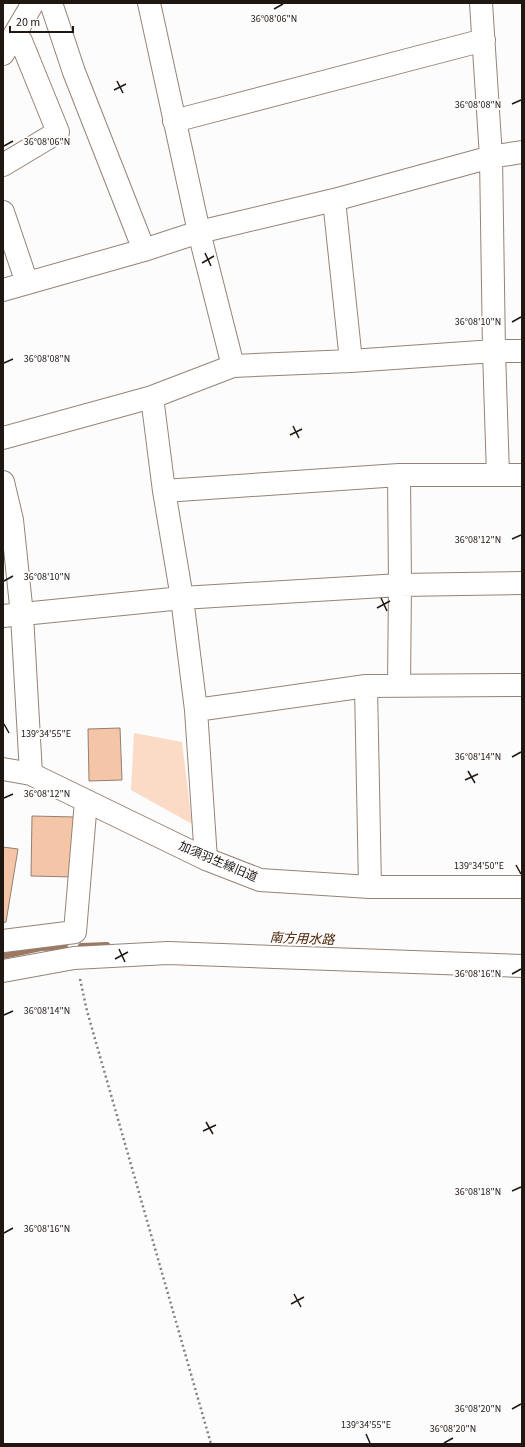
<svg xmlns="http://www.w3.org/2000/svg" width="525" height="1447" font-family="'Source Sans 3','Noto Sans JP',sans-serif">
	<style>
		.green { fill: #fbdbc6 }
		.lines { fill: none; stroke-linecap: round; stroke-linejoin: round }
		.stream { stroke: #9b7963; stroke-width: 6 }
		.building { fill: #f4c6a7; stroke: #947f71 }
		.street-casing { stroke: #978375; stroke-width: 24 }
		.secondary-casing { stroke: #978375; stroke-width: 24 }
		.path { stroke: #847f7d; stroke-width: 2.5; stroke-dasharray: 2 3; stroke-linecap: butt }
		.street { stroke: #fff; stroke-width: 22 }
		.secondary { stroke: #fff; stroke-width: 22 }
		.ticks { fill: none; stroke: #1f1712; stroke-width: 1.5 }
		.labels { text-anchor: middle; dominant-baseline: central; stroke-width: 4; stroke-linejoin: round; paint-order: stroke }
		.street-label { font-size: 12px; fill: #1f1712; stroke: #fcfcfc }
		.water-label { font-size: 13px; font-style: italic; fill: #4b2100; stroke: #fcfcfc }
		.ticks-label { font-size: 10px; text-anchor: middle; fill: #1f1712; stroke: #fcfcfc; stroke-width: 4; stroke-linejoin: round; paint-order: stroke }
	</style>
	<rect width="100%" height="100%" fill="#fcfcfc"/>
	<path class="green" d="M134,733l48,9 10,82 -61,-34z"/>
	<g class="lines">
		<path class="stream" d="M81,946l26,-1
			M3,956l38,-8 24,-1"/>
	</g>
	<path class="building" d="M120,728l2,52 -33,1 -1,-52z
		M32,816l44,1 -2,60 -43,-1z
		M3,847l15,2 -12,73 -3,1z"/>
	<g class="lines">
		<g class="street-casing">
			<path id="street" d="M51,3l23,69 70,178
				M149,3l50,229 34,134
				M481,3l10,154 3,194 4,124
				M3,54l30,-51
				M174,121l310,-81
				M3,165l55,-33 -37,-91 -6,-7
				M334,200l17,161
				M3,212l24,71
				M3,290l141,-40 55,-18 135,-32 157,-43 31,-5
				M152,397l12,94 18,107 14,112 10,149
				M3,438l149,-41 81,-31 118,-5 143,-10h28
				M3,482l9,38 10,95 9,159
				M164,491l235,-16h123
				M3,616l179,-18 218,-13 122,-2
				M366,686l4,201
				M399,686l1,-101 -1,-110
				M196,710l170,-24 156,-1
				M3,941l72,-9 11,-131
				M3,971l71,-13 94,-5 354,13"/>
		</g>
		<g class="secondary-casing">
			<path id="secondary" d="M3,769l28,5 175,85 54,21 110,7h152"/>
		</g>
		<path class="path" d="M80,979l7,32 124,433"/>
		<use href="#street" class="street"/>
		<use href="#secondary" class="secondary"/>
	</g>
	<path class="ticks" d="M274,9l9,-5M117,81l6,12M114,90l12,-6M512,104l9,-4M4,146l9,-5M205,253l6,13M202,263l12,-7M512,322l9,-5M4,363l9,-4M293,426l6,12M290,435l12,-6M512,539l9,-4M4,581l9,-5M381,598l6,13M377,608l13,-7M4,724l5,9M512,757l9,-5M468,771l7,12M465,780l13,-6M4,798l9,-4M516,865l5,9M119,949l6,13M115,959l13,-7M512,974l9,-5M4,1015l9,-4M206,1122l7,12M203,1131l13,-6M512,1191l9,-4M4,1233l9,-5M294,1294l7,13M291,1304l13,-7M512,1409l9,-5M366,1434l4,9M444,1443l9,-5"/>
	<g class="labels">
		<g class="street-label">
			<text transform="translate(218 862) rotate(23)">加須羽生線旧道</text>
		</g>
		<g class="water-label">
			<text transform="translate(302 939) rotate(2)">南方用水路</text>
		</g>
	</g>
	<g class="ticks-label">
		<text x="274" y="22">36°08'06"N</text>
		<text x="478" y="108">36°08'08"N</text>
		<text x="47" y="145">36°08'06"N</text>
		<text x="478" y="325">36°08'10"N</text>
		<text x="47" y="362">36°08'08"N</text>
		<text x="478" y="543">36°08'12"N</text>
		<text x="47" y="580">36°08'10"N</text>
		<text x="46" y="737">139°34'55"E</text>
		<text x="478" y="760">36°08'14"N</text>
		<text x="47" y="797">36°08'12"N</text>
		<text x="479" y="869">139°34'50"E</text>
		<text x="478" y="977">36°08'16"N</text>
		<text x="47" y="1014">36°08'14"N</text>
		<text x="478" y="1195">36°08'18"N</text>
		<text x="47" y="1232">36°08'16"N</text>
		<text x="478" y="1412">36°08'20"N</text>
		<text x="366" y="1428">139°34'55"E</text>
		<text x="453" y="1432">36°08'20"N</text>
	</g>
	<rect width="525" height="1447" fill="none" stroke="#1f1712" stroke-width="8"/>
	<path d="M10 26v6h63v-6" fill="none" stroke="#1f1712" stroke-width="2"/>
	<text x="16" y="26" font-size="12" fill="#1f1712" stroke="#fcfcfc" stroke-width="3" paint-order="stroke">20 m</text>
</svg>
